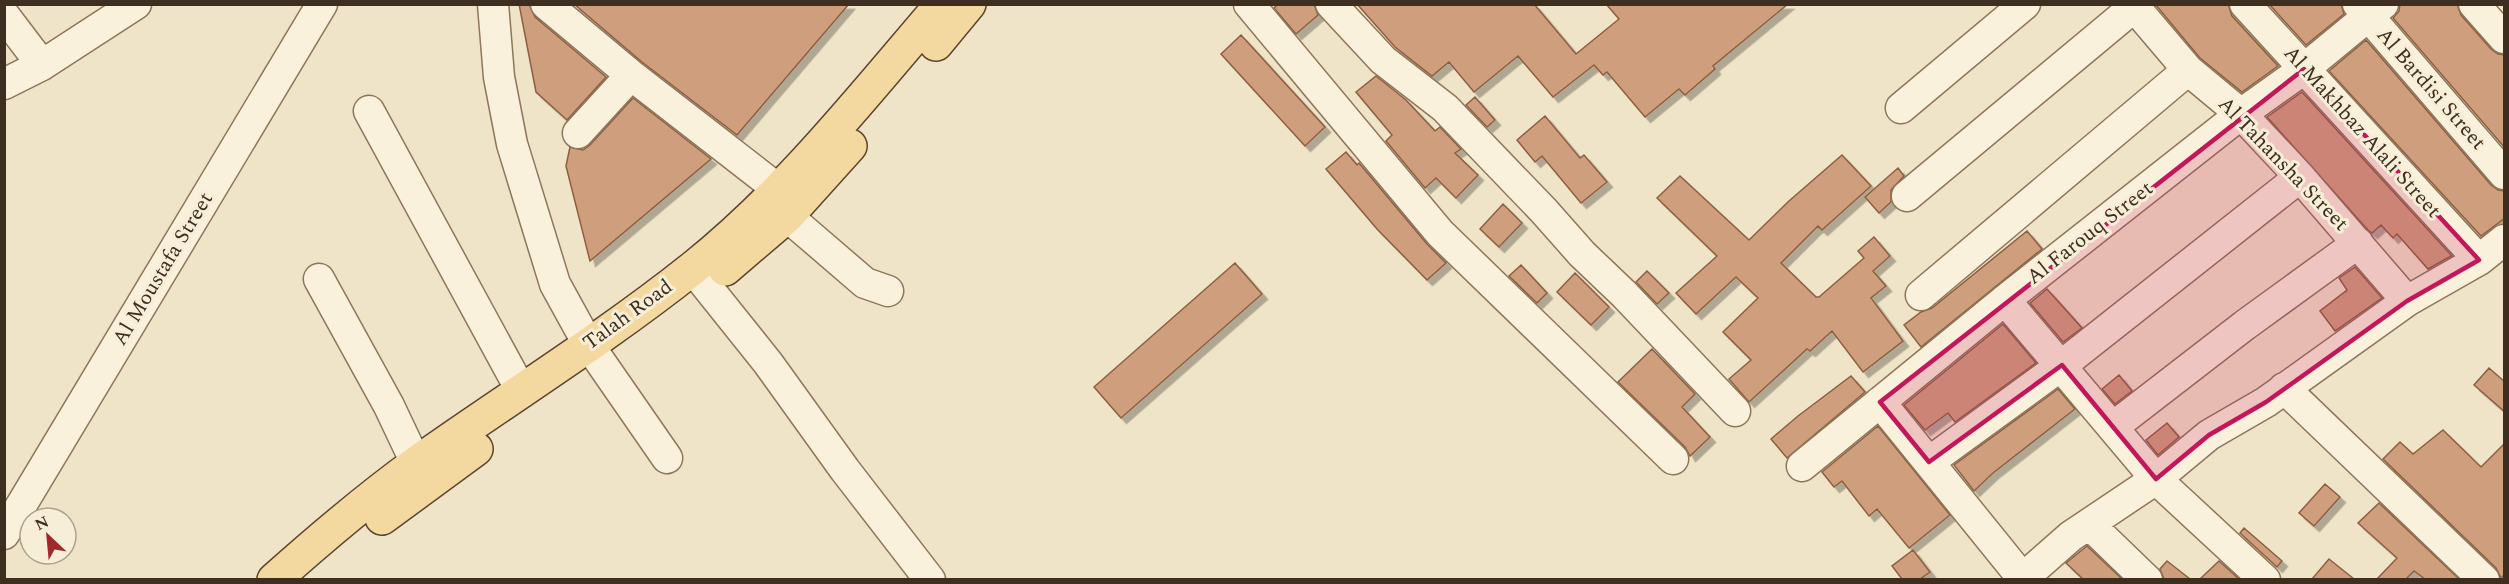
<svg xmlns="http://www.w3.org/2000/svg" width="2509" height="584" font-family="Spectral,serif">
	<style>
		.building { fill: #cf9f7d; stroke: #8d5f41; stroke-width: 1.5; filter: url(#shadow) }
		.lines { fill: none; stroke-linecap: round; stroke-linejoin: round }
		.minor-casing { stroke: #8d765c; stroke-width: 33 }
		.major-casing { stroke: #5b4430; stroke-width: 36 }
		.minor { stroke: #faf1dc; stroke-width: 30 }
		.major { stroke: #f3d9a0; stroke-width: 33 }
		.marked { fill: #c2185b; fill-opacity: 0.2; stroke: #c2185b; stroke-width: 4.5; stroke-linejoin: round }
		.labels { text-anchor: middle; dominant-baseline: central; stroke-width: 6; stroke-linejoin: round; paint-order: stroke }
		.street-label { font-size: 21px; fill: #3d2e20; stroke: #f7eed8 }
	</style>
	<defs>
		<filter id="shadow"><feDropShadow dx="5.5" dy="5.5" stdDeviation="0" flood-color="#0004"/></filter>
	</defs>
	<rect width="100%" height="100%" fill="#f0e4c8"/>
	<path class="building" d="M519,4h10l6,13 71,60 -39,43 -31,-28z
		M574,4h275l-112,131 -95,-73z
		M1278,4h36l4,11 -22,19 -22,-26z
		M1357,4h177l42,50 43,-35 -13,-15h182l-75,62 2,3 -30,26 -6,-6 -34,28 -38,-45 -4,3 -9,-10 -41,32 -35,-41 -44,36 -25,-30 -17,14 -37,-29z
		M2155,4h73l4,12 46,50 -36,26 -42,-34z
		M2269,4h72l3,10 -38,31z
		M2400,4h57l4,11 30,34 7,5 7,1v93l-112,-130 6,-7z
		M1241,35l84,92 -20,19 -84,-92z
		M2366,40l125,145 7,5 7,1v27l-24,18 -152,-165z
		M1376,76l30,24 29,31 5,-4 21,22 -6,4 23,22 -22,23 -20,-20 -11,10 -39,-47 6,-6 -36,-43z
		M2302,92l150,164h-1l-23,13 -31,-35 -4,4 -12,-13 -9,8 -4,-3 -101,-113z
		M1475,97l20,23 -8,7 -21,-22z
		M633,98l78,61 -121,102 -24,-95 4,-19 13,3 7,-5z
		M1545,116l35,42 4,-3 23,27 -26,21 -39,-47 -7,6 -18,-22z
		M1346,152l11,13 2,-2 68,81 19,19 -19,17 -50,-51 -51,-60z
		M1842,155l29,31 -49,44 -4,-4 -37,37 35,34h3l45,-39 -6,-7 16,-14 16,19 -17,15 13,15 -15,12 32,43 -40,31 -31,-41 -22,20 -3,-2 -58,53 -20,-23 22,-19 -28,-28 35,-34 -22,-21 -40,37 -20,-21 41,-37 -60,-58 23,-22 69,64 40,-39z
		M1898,168l6,8 -13,14v12l-12,11 -14,-16z
		M1503,204l19,19 -23,24 -19,-18z
		M2027,231l15,18 -121,98 -17,-22 17,-13 11,-4z
		M1235,263l27,31 -141,124 -27,-31z
		M1521,265l26,28 -10,10 -28,-27z
		M2355,267l27,31 -47,33 -15,-20 27,-21 -8,-12z
		M1647,271l22,22 -12,11 -21,-22z
		M1575,273l34,34 -18,18 -34,-33z
		M2047,289l35,39 -19,14 -33,-39z
		M2003,324l33,39 -81,59 -7,-9 -23,17 -21,-25z
		M1652,349l43,45 -13,13 28,30 -20,19 -5,-9 -67,-65z
		M2489,368l16,14v30l-31,-27z
		M2119,375l13,16 -17,13 -13,-15z
		M1851,376l14,16 -78,66 -16,-19 27,-23z
		M2058,389l17,20 -82,64 -19,18 -20,-26z
		M2167,423l12,14 -21,18 -12,-15z
		M1878,426l72,89 -41,33 -32,-39 -8,7 -27,-35 -8,6 -12,-15z
		M2443,430l38,37 24,-24v131l-4,4 -5,-10 -113,-109 17,-17 13,12z
		M2325,484l15,13 -26,29 -15,-13z
		M2379,503l80,76h-34l-11,-8 -8,8h-29l20,-21 -39,-35z
		M2244,528l38,33 -5,6 -37,-34z
		M2087,546l35,33h-39l-17,-16z
		M1913,550l17,22 -10,7h-18l-10,-13z
		M2329,559l25,20h-42z
		M2167,561l23,18h-26l-4,-10z
		M2219,561l20,18h-39z"/>
	<g class="lines">
		<g class="minor-casing">
			<path id="minor" d="M493,4l6,73 13,67 43,140 33,60 79,114
				M546,4l85,71 148,115
				M1249,4l191,229 233,226
				M1331,4l52,56 62,48 99,103 38,43 42,40 111,117
				M2132,4l56,66 53,44 59,63 107,124
				M2245,4l234,256
				M2358,4l146,170
				M2474,4l30,34
				M4,15l38,50
				M4,84l38,-19 94,-61
				M1901,108l124,-104
				M369,111l153,281
				M578,133l53,-58
				M1907,196l227,-189
				M787,216l78,67 23,8
				M692,268l76,95 77,107 85,110
				M319,279l70,127 27,57
				M1921,295l267,-225
				M2005,300l151,179 109,101
				M2284,388l200,192
				M1880,402l144,178
				M2113,427l132,-102 113,-82
				M1929,462l133,-97 238,-188
				M1802,466l203,-166 236,-186 63,-45 79,-65
				M2089,524l58,56
				M4,534l318,-530
				M2021,580l50,-44 85,-57 53,-44 57,-33 141,-101 72,-41 25,-20"/>
		</g>
		<g class="major-casing">
			<path id="major" d="M936,44l33,-40
				M725,269l62,-53 63,-70
				M382,518l94,-69
				M274,580c46,-41 94,-82 144,-118 92,-65 187,-124 275,-194 95,-76 170,-172 249,-264"/>
		</g>
		<use href="#minor" class="minor"/>
		<use href="#major" class="major"/>
	</g>
	<path class="marked" d="M2304,69l175,191 -72,41 -141,101 -57,33 -53,44 -94,-114 -133,97 -49,-60z"/>
	<g class="labels">
		<g class="street-label">
			<text transform="translate(2431 89) rotate(49)">Al Bardisi Street</text>
			<text transform="translate(2362 132) rotate(48)">Al Makhbaz Alali Street</text>
			<text transform="translate(2283 164) rotate(46)">Al Tahansha Street</text>
			<text transform="translate(2090 233) rotate(-38)">Al Farouq Street</text>
			<text transform="translate(163 269) rotate(-59)">Al Moustafa Street</text>
			<text transform="translate(628 315) rotate(-36)">Talah Road</text>
		</g>
	</g>
	<rect width="2509" height="584" fill="none" stroke="#3d2e20" stroke-width="12"/>
	<g transform="translate(48 536) rotate(334)"><circle r="28" fill="#f7eed8" stroke="#ada18e" stroke-width="1.5"/>
	<path d="M0-4.5L10 22L0 15L-10 22Z" fill="#9e2a2b"/>
	<text y="-9" font-size="16" font-weight="bold" text-anchor="middle" fill="#3d2e20">N</text>
	</g>
</svg>
